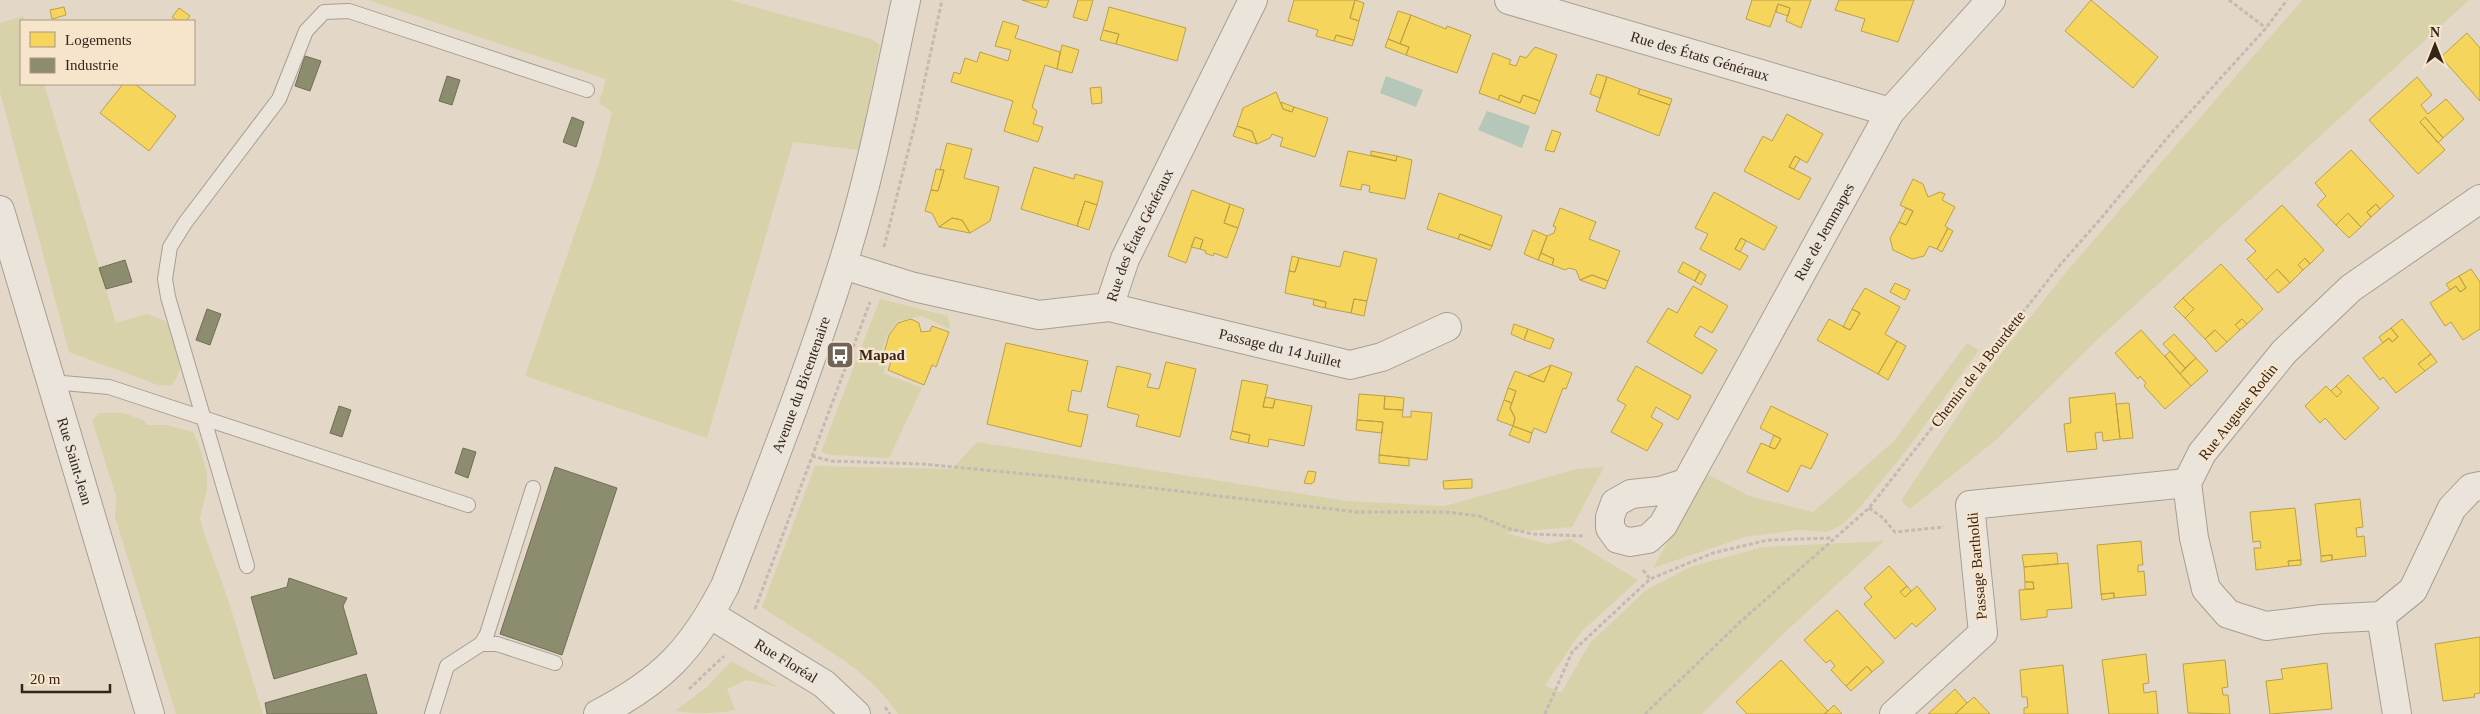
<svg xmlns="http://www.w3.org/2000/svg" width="2480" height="714" font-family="'Times New Roman',serif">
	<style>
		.green { fill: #d7d2a9 }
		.water { fill: #b4c7b9 }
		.homes { fill: #f6d55c; stroke: #bca048 }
		.industry { fill: #8c8c6e; stroke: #726d55 }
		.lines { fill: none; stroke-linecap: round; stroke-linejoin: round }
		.service-casing { stroke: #a89d92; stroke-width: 16 }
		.minor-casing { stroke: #a89d92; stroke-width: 30 }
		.tertiary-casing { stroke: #a89d92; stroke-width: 30 }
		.path { stroke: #c3bab1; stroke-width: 3; stroke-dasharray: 4 2.5; stroke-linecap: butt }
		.service { stroke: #ebe4da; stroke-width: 14 }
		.minor { stroke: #ebe4da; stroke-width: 28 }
		.tertiary { stroke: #ebe4da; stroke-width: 28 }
		.labels { text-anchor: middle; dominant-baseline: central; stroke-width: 5; stroke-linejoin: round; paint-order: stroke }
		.street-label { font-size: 15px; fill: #35241a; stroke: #f6e5cb }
		.poi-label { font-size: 15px; font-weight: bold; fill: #35241a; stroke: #f6e5cb; text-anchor: start }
	</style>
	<rect width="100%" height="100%" fill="#e3d8c8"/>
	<path class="green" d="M368,0h361l143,39 8,6 -21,105 -66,-8 -86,296 -182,-62 73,-209 14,-55 -13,-9 7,-24z
		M2302,0h167l-370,338 -102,101 -87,70 -9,-8 85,-128 81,-102z
		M23,16l2,5h-4v63h23l72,239 31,-9 17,6 6,8 11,39 -4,10 -6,9 -13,-1 -89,-33 -69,-260v-69z
		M880,299l68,17 2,13 -28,-13 -24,5 -11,14 -6,20 7,3 -5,15 39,15 -33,70 -57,-3 -11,-3z
		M1967,343l12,7 -73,101 -45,55 -18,18 -15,8 -30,-2 -53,7 -92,31 52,-95 44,23 64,16 80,-70z
		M99,413h25l21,8 2,4h20l26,7 6,13 8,28v16l-7,29 4,15 24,66 35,115h-87l-61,-197 1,-21 -24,-76z
		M977,442l369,59 99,5 132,-37 27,-2 -32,60 -68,6 45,11 21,-5 68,41 -57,52 -36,53 16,8 29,-50 56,-53 44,-23 73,-20 121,-6 -103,95 -79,78h-804c-32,-49 -90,-74 -136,-107l53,-141 137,3z
		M731,661l47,26 -32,-7 -19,9 8,21c-18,4 -42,4 -60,1l32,-24z"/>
	<path class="water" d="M1386,76l37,14 -7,17 -36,-14z
		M1487,111l43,15 -8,22 -44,-18z"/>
	<path class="homes" d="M1022,0h27l-3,8z
		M1078,0h15l-6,21 -14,-4z
		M1294,0h61l-5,18 9,3 -5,19 -18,-5 -2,6 -18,-5 2,-6 -30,-9z
		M1355,0l9,3 -5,18 -9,-3z
		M1752,0h59l-10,28 -15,-7 4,-13 -12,-4 -8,23 -24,-8z
		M1839,0h75l-16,42 -37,-11 4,-12 -30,-9z
		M2091,0l67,57 -25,31 -68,-57z
		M1778,4l12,4 -2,8 -12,-4z
		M64,7l2,8 -14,4 -2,-9z
		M1109,7l77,21 -9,33 -61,-17 3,-10 -16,-4z
		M179,8l11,8 -4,5h-8l-6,-4z
		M1398,11l13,4 -11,29 -12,-5z
		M1411,15l35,14 1,-3 24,9 -14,38 -51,-18 3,-8 -9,-3z
		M1003,21l16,5 -4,12 45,14 -3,17 -12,-4 -13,42 5,4 -4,13 10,3 -5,15 -34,-11 9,-30 -62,-19 3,-10 6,2 5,-16 12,4 3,-10 28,9 3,-11 -16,-4z
		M1103,30l16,4 -3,10 -16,-4z
		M2467,33l13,15v53l-39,-44z
		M1336,35l18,5 -2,6 -18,-5z
		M1388,39l21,8 -3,8 -21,-8z
		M1062,45l17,5 -7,23 -15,-4z
		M1535,47l22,8 -17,46 -17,-6 -3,8 -20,-8 -2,5 -19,-7 14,-40 18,7 -2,4 7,2 4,-10 6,2z
		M1597,74l10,3 -7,21 -10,-4z
		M1607,77l33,12 -2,5 32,11 -11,31 -63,-25z
		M2417,77l15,18 -11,10 7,9 18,-15 18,20 -21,19 -18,-21 -5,5 25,28 -27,24 -49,-54z
		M123,84h12l41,32 -27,35 -49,-38z
		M1101,87l1,16 -10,1 -2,-16z
		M1640,89l32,10 -2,6 -32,-11z
		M1276,92l7,17 9,3 2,-5 34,11 -13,39 -35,-11 3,-8 -11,-4 -2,4 -13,6 -5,-13 -15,-5 6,-18z
		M1500,95l20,8 3,-8 17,6 -5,13 -37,-14z
		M1281,102l13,5 -2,5 -9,-3z
		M1787,114l36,20 -16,29 -12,-7 -6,11 22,11 -12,22 -55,-29 19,-35 9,5z
		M2425,117l18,21 -5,5 -18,-21z
		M1237,126l15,5 5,13 -24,-8z
		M1552,130l9,3 -7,19 -9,-2z
		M947,143l25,6 -8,29 35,9 -9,34 -20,12 -8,-13 -10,-2 -13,9 -7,-14 -7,-2 6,-21 7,1 6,-21h-4z
		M2351,150l43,46 -14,13 -4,-5 -9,8 4,5 -10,10 -13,-14 -12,12 -19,-20 9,-9 -11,-13z
		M1348,151l48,10 1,-5 15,4 -7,39 -36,-7 1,-6 -8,-2 -1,6 -21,-4z
		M1371,151l26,5 -1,5 -25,-6z
		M1795,156l5,3 -6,10 -5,-2z
		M1034,167l40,12 1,-5 28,8 -6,23 -12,-4 -8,25 -56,-17z
		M936,169l8,1 -6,21 -7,-1z
		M1913,179l10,5 5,13 12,-5 5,2 -3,6 13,7 -10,19 3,2 -11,21 -8,-3 -5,10 -12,3 -19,-9 -3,-12 9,-16 7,3 7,-14 -13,-6z
		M1192,190l38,14 -6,19 14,5 -11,30 -13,-5 -1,3 -8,-3 1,-2 -6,-2 3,-9 -8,-3 -9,26 -18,-7z
		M1714,192l63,35 -13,23 -23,-12 -6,11 13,7 -8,14 -40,-21 8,-15 -13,-6z
		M1439,193l63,23 -10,30 -32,-12 -2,5 -31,-10z
		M1085,201l12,4 -8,25 -12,-4z
		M1230,204l14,5 -6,19 -14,-5z
		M2376,204l4,5 -9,8 -4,-5z
		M2282,205l42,45 -14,14 -5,-6 -7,7 5,5 -13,13 -13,-14 -11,11 -19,-21 9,-8 -11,-11z
		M1560,208l36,14 -7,17 31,12 -12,30 -16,-6 -12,5 -4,-10 -7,-2 -4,2 -13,-5 2,-6 -13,-6 6,-17 7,-3 2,-6 -3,-1z
		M1906,208l7,3 -7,14 -7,-3z
		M2348,213l13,14 -12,11 -13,-13z
		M952,218l10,2 8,13 -31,-6z
		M1948,228l5,3 -11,21 -5,-3z
		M1533,230l14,6 -9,24 -14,-6z
		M1460,234l32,12 -2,4 -32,-11z
		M1195,237l8,3 -3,9 -9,-2z
		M1741,238l5,3 -6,11 -5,-3z
		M1344,251l33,8 -10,42 -13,-2 -3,14 -26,-5 1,-6 -41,-9 4,-22 6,1 4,-14 41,9z
		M1541,253l13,6 -2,6 -14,-5z
		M1292,256l7,2 -4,14 -6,-1z
		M2305,258l5,6 -7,6 -5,-5z
		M1683,262l17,9 -5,10 -17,-9z
		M2221,264l42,45 -16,15 -5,-5 -7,6 5,5 -13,12 -12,-12 -10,9 -20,-21 9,-9 -11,-11z
		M2277,269l13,14 -12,10 -12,-13z
		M2471,269l9,13v47l-17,11 -12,-18 -6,4 -15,-23 26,-17 4,6 6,-4 -7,-12z
		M1700,271l6,4 -5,10 -6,-4z
		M1592,275l16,6 -3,8 -25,-9z
		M2459,276l7,12 -6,4 -4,-6 -6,4 -4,-6z
		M1895,283l15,7 -5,10 -15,-8z
		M1693,286l35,20 -16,27 -12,-7 -6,10 23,14 -15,24 -55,-32 21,-34 9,5z
		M1865,288l35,19 -15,27 12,7 -19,33 -61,-34 12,-21 21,11 10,-17 -8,-4z
		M2183,298l11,11 -9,9 -11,-11z
		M1314,299l12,3 -1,6 -12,-3z
		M1354,299l13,2 -3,15 -13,-3z
		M1852,309l8,4 -10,17 -7,-3z
		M911,319l8,4 2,9 9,-1 2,-5 17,6 -13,35 -4,-2 -8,20 -36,-15 5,-13 -9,-4 5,-18 9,-12z
		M2242,319l5,5 -7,6 -5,-5z
		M2402,319l29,35 -13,10 7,7 -29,22 -13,-16 -3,3 -17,-22 26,-20 3,4 6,-5 -7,-9z
		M1514,324l14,5 -4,11 -13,-6z
		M2391,328l7,9 -6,5 -3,-4 -6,5 -4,-6z
		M1528,329l26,10 -4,10 -26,-9z
		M2141,330l50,56 -26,23 -21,-23 2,-3 -6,-7 -2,3 -23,-26z
		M2215,330l12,12 -11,10 -11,-13z
		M2174,334l22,24 -11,10 -22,-24z
		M1897,341l9,5 -18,34 -10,-6z
		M1006,343l82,18 -7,31 -9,-2 -4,21 20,4 -7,32 -94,-23z
		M2170,351l15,17 -5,6 -15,-18z
		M2431,354l6,8 -12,9 -7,-7z
		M2196,358l12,13 -17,15 -11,-12z
		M1166,362l30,7 -16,68 -44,-11 3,-11 -32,-8 10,-41 34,8 -4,13 12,2z
		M1551,365l21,8 -6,16 -3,-1 -17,45 -12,-5 -2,5 -19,-7 2,-8 -5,-10 6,-17 -8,-3 7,-17 29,11z
		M1551,365l-7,17 -16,-6z
		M1636,366l55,30 -13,24 -22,-13 -5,10 12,7 -16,27 -36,-19 15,-27 -9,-5z
		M2348,375l31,33 -34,32 -20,-22 -5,5 -15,-17 21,-20 11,11 5,-5 -6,-6z
		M1242,380l26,5 -5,22 10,1 2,-9 37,7 -8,40 -35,-7 -1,8 -20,-4 2,-8 -18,-4z
		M2336,386l6,6 -5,5 -6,-6z
		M1508,388l8,3 -4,12 -8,-3z
		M2115,393l5,46 -17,2 -1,-9 -7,1 2,16 -30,3 -3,-28 7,-1 -2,-25z
		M1359,394l26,2 -1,13 19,1 -1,7h9v-6l21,2 -5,47 -48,-5 4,-33 -26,-2z
		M1385,396l19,2 -1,12 -19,-1z
		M1265,397l10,2 -2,9 -10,-1z
		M1504,400l8,3 -2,5 5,10 -2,8 -16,-6z
		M2129,403l4,35 -13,1 -4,-35z
		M1771,406l57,28 -17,35 -10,-4 -13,27 -41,-20 14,-29 14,6 6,-10 -21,-11z
		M1357,420l26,2 -1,11 -26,-3z
		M1513,426l19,7 -3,10 -20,-8z
		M1232,431l18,4 -2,8 -18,-4z
		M1774,435l7,4 -6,10 -6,-2z
		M1379,455l30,3v8l-30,-3z
		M1308,471l8,1 -2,10 -3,2 -7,-1z
		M1472,479v9l-28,1 -1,-8z
		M2360,499l3,28 -7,1 1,9 7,-1 2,20 -34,4v-5l-11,1 -6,-52z
		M2295,508l6,52 -13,1 1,5 -33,4 -2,-22h7l-1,-7 -7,1 -3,-30z
		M2141,541l2,24h-5v7l6,-1 2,24 -32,3v-5l-13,1 -4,-49z
		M2057,553l1,11 -34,3 -2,-12z
		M2332,555v5l-11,2v-6z
		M2301,560v5l-12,1 -1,-5z
		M2068,563l4,45 -25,2v7l-26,3 -2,-30 15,-1 -1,-7h-8l-1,-15z
		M1889,566l18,20 -7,6 5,5 12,-11 19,23 -20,18 -4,-4 -17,16 -31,-35 8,-7 -8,-9z
		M2025,582h8l1,7h-9z
		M1907,586l4,5 -6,6 -5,-5z
		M2114,593v5l-12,2 -1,-6z
		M1837,610l47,52 -12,10 -5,-6 -21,20 -15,-16 4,-4 -5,-6 -4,3 -22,-23z
		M2480,637v56l-6,1 1,3 -32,4 -8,-57z
		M2146,654l3,29 -6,1 1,9 12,-2 2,23h-49l-7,-54z
		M1781,660l47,51 -4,3h-77l-11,-12z
		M2225,660l3,27 -6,1 1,7h5l2,19 -42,-1 -5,-49z
		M2327,663l5,46 -62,5 -4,-33 17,-2 -2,-10z
		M2063,665l5,49h-44v-6l4,-1 -1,-10h-5l-2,-27z
		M1867,666l5,6 -21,19 -5,-5z
		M1955,689l12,14 -12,11h-27z
		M1974,697l16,17h-35l12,-11z
		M1834,705l8,9h-18l4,-3z"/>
	<path class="industry" d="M305,56l16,5 -11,30 -15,-5z
		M447,76l13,4 -8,25 -13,-4z
		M572,117l12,5 -8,25 -13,-5z
		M125,260l7,22 -26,7 -7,-21z
		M207,309l14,5 -11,31 -14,-5z
		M339,406l12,4 -9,27 -12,-4z
		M463,448l13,4 -8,26 -13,-5z
		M555,467l62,21 -55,167 -62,-21z
		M289,578l58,20 -4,8 14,48 -83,25 -23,-82 36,-10z
		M366,674l11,40h-110l-2,-11z"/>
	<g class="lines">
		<g class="service-casing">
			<path id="service" d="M51,382l58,5 359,118
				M247,566l-79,-269 -3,-18 5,-32 15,-24 94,-124 27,-68 18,-19 25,-1 238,79
				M481,644h16l58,19
				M432,714l15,-48 34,-22 6,-10 46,-146"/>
		</g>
		<g class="minor-casing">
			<g id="minor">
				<path id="s1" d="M1509,0l381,112"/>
				<path d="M2480,199l-129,89 -67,64 -82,101 -15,30 7,55 12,51 22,25 38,12 56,-7 59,-3 32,-26 39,-82 19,-20 9,-2"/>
				<path id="s2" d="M843,265l71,22 125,28 70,-8 16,-48 128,-259"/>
				<path id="s3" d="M1109,307l241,58 32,-8 65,-30"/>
				<path id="s4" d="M1685,483l-25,8 -29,3 -16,9 -5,14v11l8,11 12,3 18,-3 15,-14 227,-413 101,-112"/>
				<path id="s5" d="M711,615l113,69 32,30"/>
				<path d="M2381,616l16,98"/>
				<path id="s6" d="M598,714c64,-33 94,-64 127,-128 41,-106 83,-212 117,-320 28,-87 45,-177 64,-266"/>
				<path d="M1894,714l89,-81 -13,-128 217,-22"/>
			</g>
		</g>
		<g class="tertiary-casing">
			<g id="tertiary">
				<path id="s7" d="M0,210l150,504"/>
			</g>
		</g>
		<path class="path" d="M2229,0l37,28
			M884,247l32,-127 26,-120
			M812,456l19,5 91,3 136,13 298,35h90l33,4 31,13 23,5 51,2
			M1869,508l14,10 12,14 49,-5
			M1643,570l7,9
			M755,609l115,-307
			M689,689l35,-33
			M885,707l5,7
			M1545,714l27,-62 78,-73 63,-26 55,-13 65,-2
			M1645,714l95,-92 129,-114 191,-243 43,-49 70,-85 93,-103 21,-28"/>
		<use href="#service" class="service"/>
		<use href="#minor" class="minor"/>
		<use href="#tertiary" class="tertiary"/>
	</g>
	<defs>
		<g id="bus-square" transform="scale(1.4375)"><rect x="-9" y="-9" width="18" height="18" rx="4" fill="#726357" stroke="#f6e5cb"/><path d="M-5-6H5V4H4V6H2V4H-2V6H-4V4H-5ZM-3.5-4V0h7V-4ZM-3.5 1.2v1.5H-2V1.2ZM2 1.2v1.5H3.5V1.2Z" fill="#fff"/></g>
	</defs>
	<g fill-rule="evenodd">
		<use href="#bus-square" x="840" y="355"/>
	</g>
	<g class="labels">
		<g class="street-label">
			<text stroke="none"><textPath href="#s1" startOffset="199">Rue des États Généraux</textPath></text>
			<text stroke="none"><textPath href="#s4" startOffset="499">Rue de Jemmapes</textPath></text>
			<text stroke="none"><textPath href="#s2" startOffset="351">Rue des États Généraux</textPath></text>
			<text stroke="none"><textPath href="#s3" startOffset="176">Passage du 14 Juillet</textPath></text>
			<text transform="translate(1978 369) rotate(-52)">Chemin de la Bourdette</text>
			<text stroke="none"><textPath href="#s6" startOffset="399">Avenue du Bicentenaire</textPath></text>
			<text transform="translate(2238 412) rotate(-52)">Rue Auguste Rodin</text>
			<text stroke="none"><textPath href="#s7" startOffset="262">Rue Saint-Jean</textPath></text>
			<text transform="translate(1977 566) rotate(-95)">Passage Bartholdi</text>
			<text stroke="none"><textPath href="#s5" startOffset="88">Rue Floréal</textPath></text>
		</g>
		<g class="poi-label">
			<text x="859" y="355">Mapad</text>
		</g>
	</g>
	<rect x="20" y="20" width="175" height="65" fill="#f6e5cb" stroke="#a99884"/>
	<rect x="30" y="32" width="25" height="15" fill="#f6d55c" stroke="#a99884"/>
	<text x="65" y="45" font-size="15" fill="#35241a">Logements</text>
	<rect x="30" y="58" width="25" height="15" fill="#8c8c6e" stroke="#a99884"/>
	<text x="65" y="70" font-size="15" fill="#35241a">Industrie</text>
	<g transform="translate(2435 45)" stroke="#f6e5cb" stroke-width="4" paint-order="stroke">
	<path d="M0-4L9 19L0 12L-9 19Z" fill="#35241a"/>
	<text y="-8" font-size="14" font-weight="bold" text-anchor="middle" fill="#35241a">N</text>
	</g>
	<path d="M22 684v8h88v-8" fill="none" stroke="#35241a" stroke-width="2.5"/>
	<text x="30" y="684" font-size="15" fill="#35241a" stroke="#f6e5cb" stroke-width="4" paint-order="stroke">20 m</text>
</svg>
